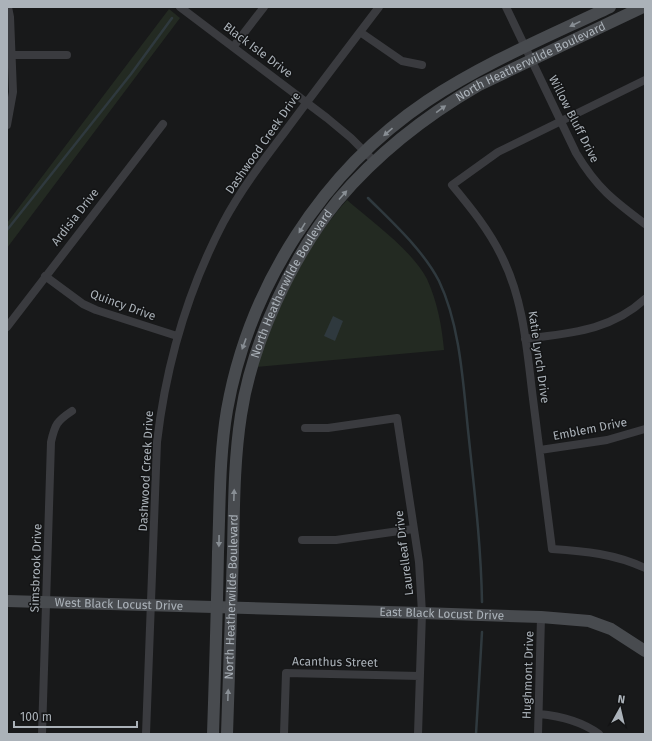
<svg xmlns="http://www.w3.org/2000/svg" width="652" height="741" font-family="'Fira Sans',sans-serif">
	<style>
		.green { fill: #232a22 }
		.water { fill: #2f393e }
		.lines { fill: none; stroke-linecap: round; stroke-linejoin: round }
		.stream { stroke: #2f393e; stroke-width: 2.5 }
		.street { stroke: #3a3b3f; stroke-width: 8 }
		.secondary { stroke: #484b4f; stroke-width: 12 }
		.oneway { fill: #888e94 }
		.labels { text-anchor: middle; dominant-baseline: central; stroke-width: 3; stroke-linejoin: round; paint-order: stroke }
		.street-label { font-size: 12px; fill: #abb2b9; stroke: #131415 }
	</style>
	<rect width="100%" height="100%" fill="#18191a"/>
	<path class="green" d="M169,9l11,9 -173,230v-25z
		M347,200c24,21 65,50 80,79 10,22 15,47 17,71l-188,17c22,-60 48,-119 91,-167z"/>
	<path class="water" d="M333,316l10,5 -8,20 -11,-5z"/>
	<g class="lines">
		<path class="stream" d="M368,198c25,25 55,52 71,83 21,44 24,101 29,149 6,57 13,114 14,172
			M7,230l124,-156 41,-56
			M476,734l6,-102"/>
		<path class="street" d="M180,7l147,111 24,20 24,24
			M506,7l70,146c21,35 37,47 69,71
			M360,32l42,29 20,4
			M234,46l30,-39
			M12,55h55
			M645,80l-147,72 -46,33c19,23 37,45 50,72 22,44 25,94 31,142 6,50 13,100 19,150 33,2 63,5 93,19
			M7,125l6,-33 -3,-75 -2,-10
			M45,276l38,28 13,6 81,26
			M7,327l156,-203
			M525,339c45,-6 85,-8 120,-40
			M305,428h23l69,-10 22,144 3,51 -4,121
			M540,450l67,-10 38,-11
			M302,540h34l77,-11
			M539,714c22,2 42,7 60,20
			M42,734l9,-292c4,-18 6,-21 21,-31
			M146,734l11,-292c9,-77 30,-150 66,-219 17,-32 39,-61 61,-90 31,-42 63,-84 95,-126
			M284,734l2,-61 134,3
			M538,734l3,-117"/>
		<g class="secondary">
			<path id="s1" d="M7,601l415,12 119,4 48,4 22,8 34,22"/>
			<path d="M213,734c2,-61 4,-122 5,-182 2,-47 1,-95 9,-142 22,-124 96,-239 200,-309 57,-38 122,-65 183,-94"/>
			<path id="s2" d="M227,734c2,-61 4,-121 6,-182 1,-46 1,-92 8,-137 11,-73 51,-158 97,-215 39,-46 89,-85 141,-115l164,-78"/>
		</g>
	</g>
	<defs><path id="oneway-solid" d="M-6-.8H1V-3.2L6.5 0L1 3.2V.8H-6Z"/></defs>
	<g class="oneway">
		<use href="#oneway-solid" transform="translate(575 24) rotate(154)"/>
		<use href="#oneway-solid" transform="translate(441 109) rotate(-36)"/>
		<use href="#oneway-solid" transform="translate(388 132) rotate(139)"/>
		<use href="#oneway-solid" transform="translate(343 195) rotate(-48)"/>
		<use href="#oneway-solid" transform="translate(302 228) rotate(122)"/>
		<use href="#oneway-solid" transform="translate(244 344) rotate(110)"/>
		<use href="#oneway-solid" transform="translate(234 495) rotate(-88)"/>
		<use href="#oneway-solid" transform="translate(219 541) rotate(91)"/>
		<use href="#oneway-solid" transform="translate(228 695) rotate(-88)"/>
	</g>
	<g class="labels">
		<g class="street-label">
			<text transform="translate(258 50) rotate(37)">Black Isle Drive</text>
			<text stroke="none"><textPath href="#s2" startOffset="797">North Heatherwilde Boulevard</textPath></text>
			<text transform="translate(574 119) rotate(63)">Willow Bluff Drive</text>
			<text transform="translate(263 143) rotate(-55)">Dashwood Creek Drive</text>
			<text transform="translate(75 217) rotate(-52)">Ardisia Drive</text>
			<text stroke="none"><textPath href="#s2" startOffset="461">North Heatherwilde Boulevard</textPath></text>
			<text transform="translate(123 305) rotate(20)">Quincy Drive</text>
			<text transform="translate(539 357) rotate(82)">Katie Lynch Drive</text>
			<text transform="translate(590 429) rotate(-11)">Emblem Drive</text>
			<text transform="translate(146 471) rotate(-87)">Dashwood Creek Drive</text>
			<text transform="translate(404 553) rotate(-97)">Laurelleaf Drive</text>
			<text transform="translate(36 568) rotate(-88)">Simsbrook Drive</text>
			<text stroke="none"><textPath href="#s2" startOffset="137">North Heatherwilde Boulevard</textPath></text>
			<text stroke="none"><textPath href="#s1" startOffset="112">West Black Locust Drive</textPath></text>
			<text stroke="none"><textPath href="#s1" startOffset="435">East Black Locust Drive</textPath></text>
			<text transform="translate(335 662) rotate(1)">Acanthus Street</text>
			<text transform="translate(528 675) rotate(-88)">Hughmont Drive</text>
		</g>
	</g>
	<rect width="652" height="741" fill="none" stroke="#abb2b9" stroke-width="16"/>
	<g transform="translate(620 709) rotate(8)" stroke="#131415" stroke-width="3" paint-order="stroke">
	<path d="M0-3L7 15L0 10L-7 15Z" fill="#abb2b9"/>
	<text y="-6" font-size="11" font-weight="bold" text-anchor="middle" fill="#abb2b9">N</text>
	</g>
	<path d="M14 721v6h123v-6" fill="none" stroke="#abb2b9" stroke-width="2"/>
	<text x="20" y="721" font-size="12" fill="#abb2b9" stroke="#131415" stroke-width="3" paint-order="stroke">100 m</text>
</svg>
